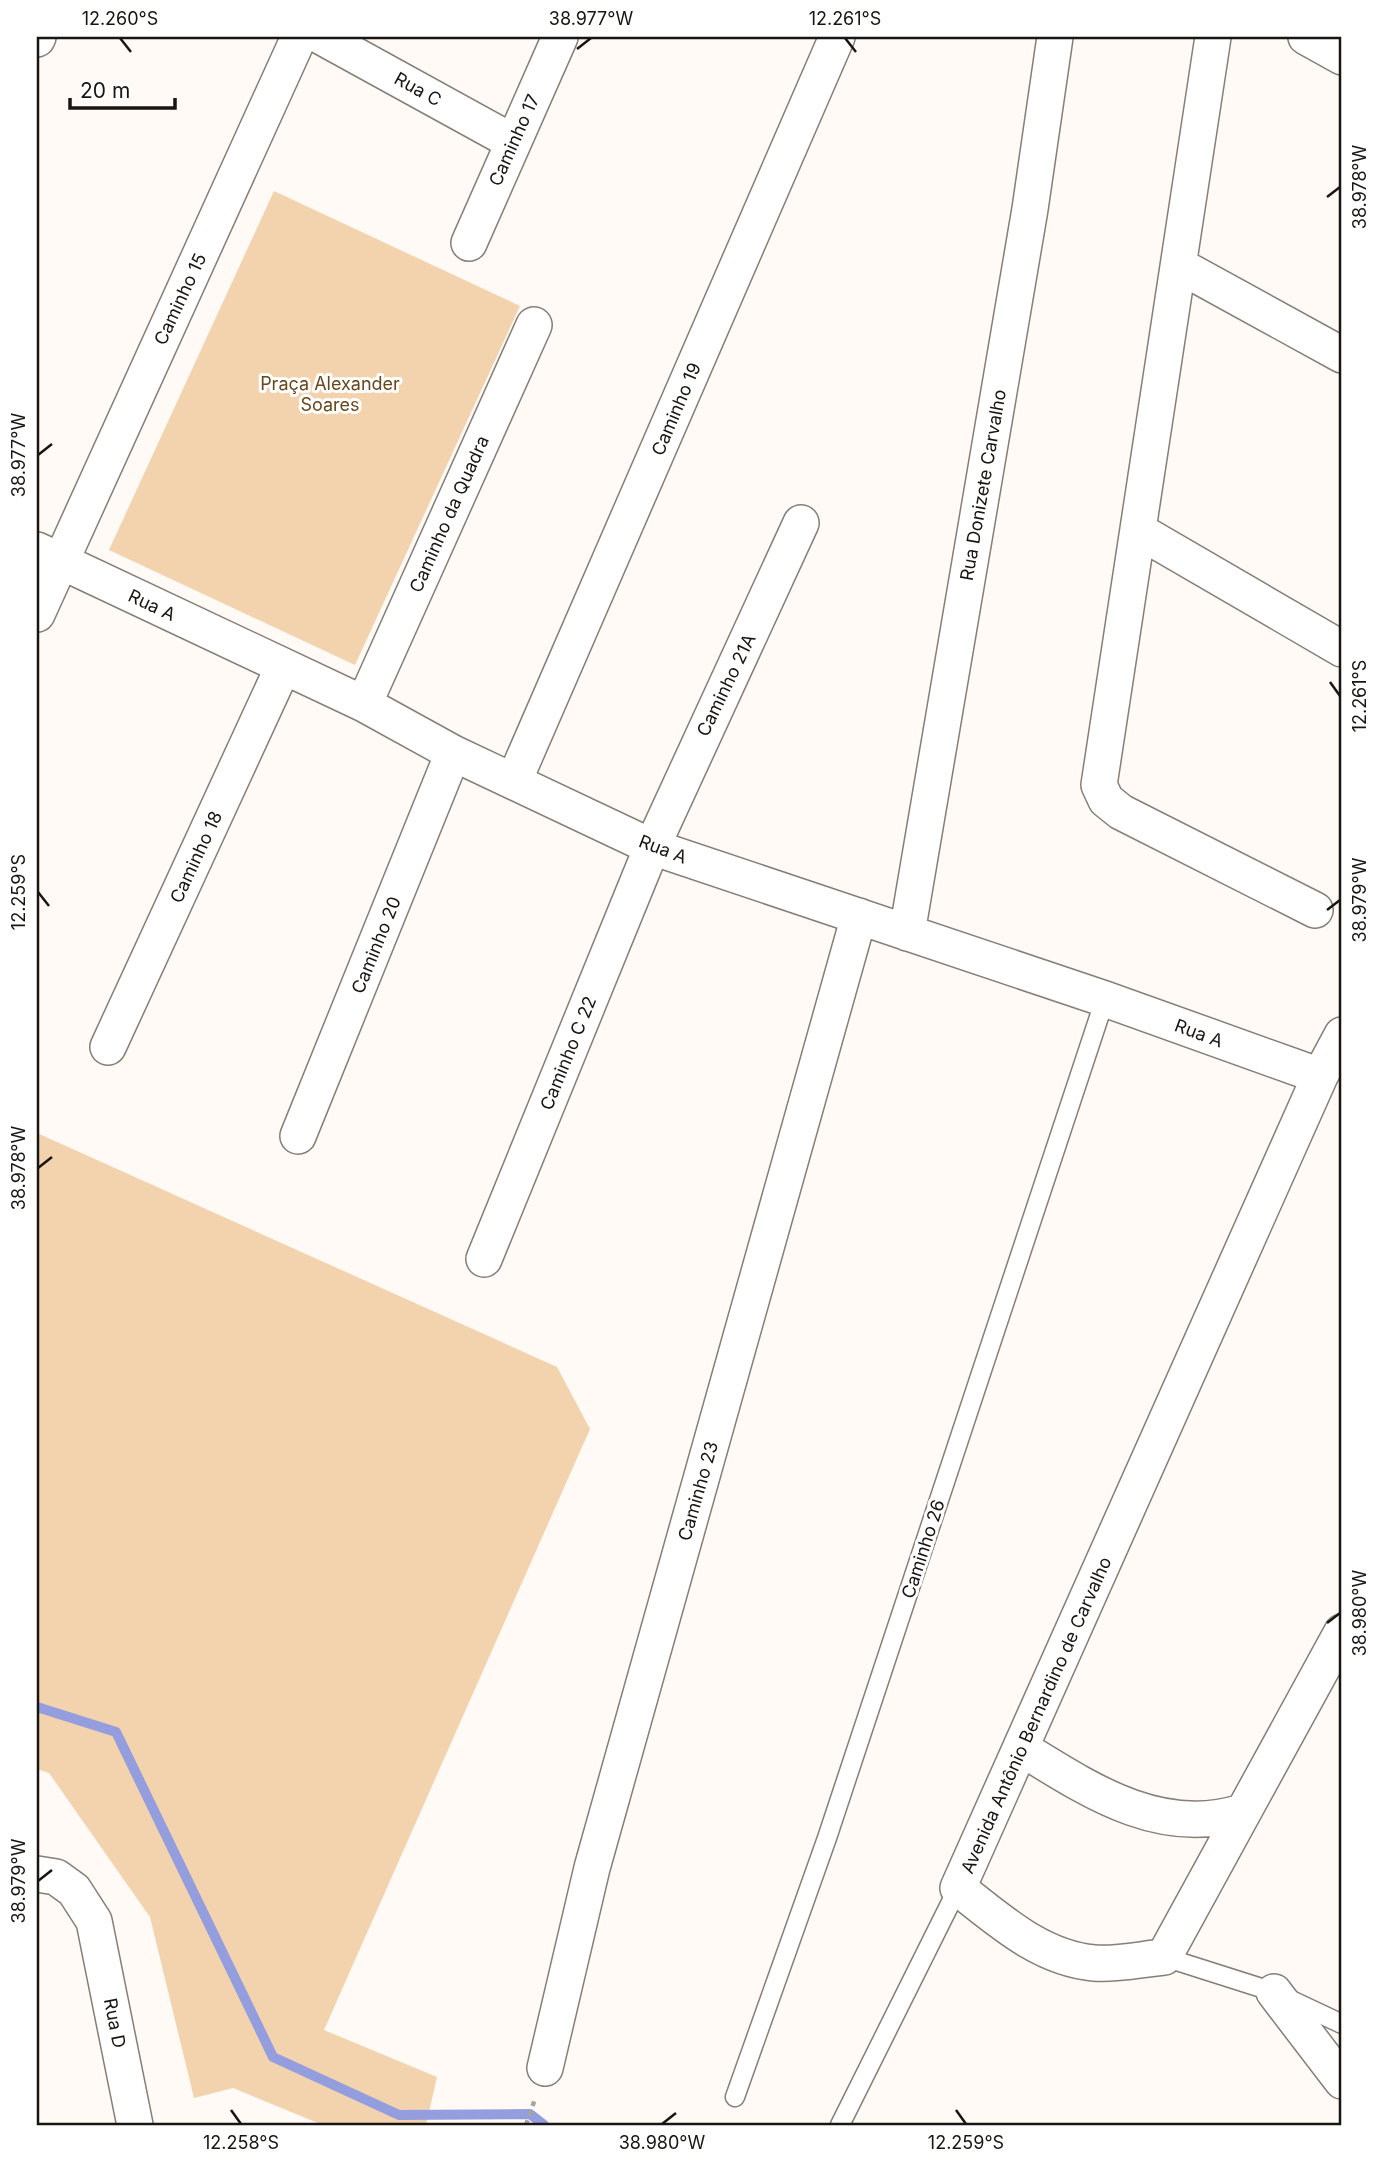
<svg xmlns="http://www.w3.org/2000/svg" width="1379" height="2162" font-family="Inter,sans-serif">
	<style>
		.green { fill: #f3d3ae }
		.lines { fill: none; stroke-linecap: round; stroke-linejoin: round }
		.stream { stroke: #949ede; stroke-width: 10 }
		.service-casing { stroke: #867e77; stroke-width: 21 }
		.minor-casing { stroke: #867e77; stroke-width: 38 }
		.path { stroke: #a8a4a0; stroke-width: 4.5; stroke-dasharray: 5 5; stroke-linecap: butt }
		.service { stroke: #fff; stroke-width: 18 }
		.minor { stroke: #fff; stroke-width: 35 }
		.ticks { fill: none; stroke: #181512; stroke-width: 2.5 }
		.labels { text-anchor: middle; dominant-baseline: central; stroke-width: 6; stroke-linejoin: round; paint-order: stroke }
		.street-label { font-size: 18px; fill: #181512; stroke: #fff }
		.park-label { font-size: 18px; fill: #68461b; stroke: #fff }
		.neatline { fill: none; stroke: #181512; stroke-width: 2.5 }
		.ticks-label { font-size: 18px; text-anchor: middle; fill: #181512 }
	</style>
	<rect width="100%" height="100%" fill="#fffaf5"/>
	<path class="green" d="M274,191l246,115 -165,359 -246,-115z
		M37,1133l520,234 33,62 -266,601 113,47 -11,48h-103l-90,-37 -39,10 -44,-181 -101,-144 -12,-4z"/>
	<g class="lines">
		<path class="stream" d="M37,1707l79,25 157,325 126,58 131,-1 14,11"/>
		<g class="service-casing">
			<path id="service" d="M1164,1957l110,35 68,32
				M735,2097l92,-259 278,-839
				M840,2125l118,-237"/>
		</g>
		<g class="minor-casing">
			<path id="minor" d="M322,37l191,105
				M1213,37l-114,748 7,15 15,12 194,98
				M1306,37l36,20
				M37,39l1,-2
				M469,243l91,-206
				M1180,266l162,89
				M1139,531l203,118
				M37,550l327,154 89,49 199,94 453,152 215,77
				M37,614l262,-577
				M364,704l170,-379
				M514,781l323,-744
				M907,933l123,-724 25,-172
				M1342,1035l-22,41 -362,812c41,32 82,70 136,75 22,2 48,-4 70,-6l178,-325
				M108,1047l175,-380
				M298,1136l155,-383
				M484,1259l168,-412 149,-324
				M1021,1748c68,42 139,90 221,64
				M37,1874l19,3 18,13 20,31 41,204
				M1274,1992l68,89
				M545,2068l47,-200 267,-952"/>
		</g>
		<path class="path" d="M526,2125l9,-26"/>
		<use href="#service" class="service"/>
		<use href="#minor" class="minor"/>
	</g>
	<path class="ticks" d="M120,38l11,14M845,38l11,14M577,49l14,-11M1327,197l13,-10M38,455l14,-11M1330,682l10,14M38,892l11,14M1327,910l13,-10M38,1168l14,-11M1327,1623l13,-10M38,1881l14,-11M231,2110l10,14M956,2110l10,14M662,2124l14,-11"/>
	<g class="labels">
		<g class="street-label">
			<text transform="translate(418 89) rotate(29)">Rua C</text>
			<text transform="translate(514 140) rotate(-66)">Caminho 17</text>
			<text transform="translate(180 299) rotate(-65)">Caminho 15</text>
			<text transform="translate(676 409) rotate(-67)">Caminho 19</text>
			<text transform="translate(983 485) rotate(-80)">Rua Donizete Carvalho</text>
			<text transform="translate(449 514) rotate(-66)">Caminho da Quadra</text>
			<text transform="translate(152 605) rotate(25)">Rua A</text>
			<text transform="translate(726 685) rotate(-64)">Caminho 21A</text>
			<text transform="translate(663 849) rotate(21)">Rua A</text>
			<text transform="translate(196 857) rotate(-65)">Caminho 18</text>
			<text transform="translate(376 945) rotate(-68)">Caminho 20</text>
			<text transform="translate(1199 1033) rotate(20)">Rua A</text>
			<text transform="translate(568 1053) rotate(-68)">Caminho C 22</text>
			<text transform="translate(698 1491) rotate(-74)">Caminho 23</text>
			<text transform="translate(923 1549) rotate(-72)">Caminho 26</text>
			<text transform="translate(1036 1715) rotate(-66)">Avenida Antônio Bernardino de Carvalho</text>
			<text transform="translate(115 2023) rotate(79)">Rua D</text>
		</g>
		<g class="park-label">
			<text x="330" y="383">Praça Alexander<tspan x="330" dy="21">Soares</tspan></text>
		</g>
	</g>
	<rect width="1379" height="2162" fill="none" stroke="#ffffff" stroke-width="77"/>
	<path d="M70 98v10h105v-10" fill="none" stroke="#181512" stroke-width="3.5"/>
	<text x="80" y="98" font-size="21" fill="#181512" stroke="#ffffff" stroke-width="5" paint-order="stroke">20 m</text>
	<rect x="38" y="38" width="1302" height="2086" class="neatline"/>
	<g class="ticks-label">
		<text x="120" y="25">12.260°S</text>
		<text x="591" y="25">38.977°W</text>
		<text x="845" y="25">12.261°S</text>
		<text transform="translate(1360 187) rotate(-90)" y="6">38.978°W</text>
		<text transform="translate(19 455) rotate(-90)" y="6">38.977°W</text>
		<text transform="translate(1360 696) rotate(-90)" y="6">12.261°S</text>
		<text transform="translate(19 892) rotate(-90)" y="6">12.259°S</text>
		<text transform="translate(1360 900) rotate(-90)" y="6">38.979°W</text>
		<text transform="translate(19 1168) rotate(-90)" y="6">38.978°W</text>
		<text transform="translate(1360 1613) rotate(-90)" y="6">38.980°W</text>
		<text transform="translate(19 1881) rotate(-90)" y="6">38.979°W</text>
		<text x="241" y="2149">12.258°S</text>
		<text x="662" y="2149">38.980°W</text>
		<text x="966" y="2149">12.259°S</text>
	</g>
</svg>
